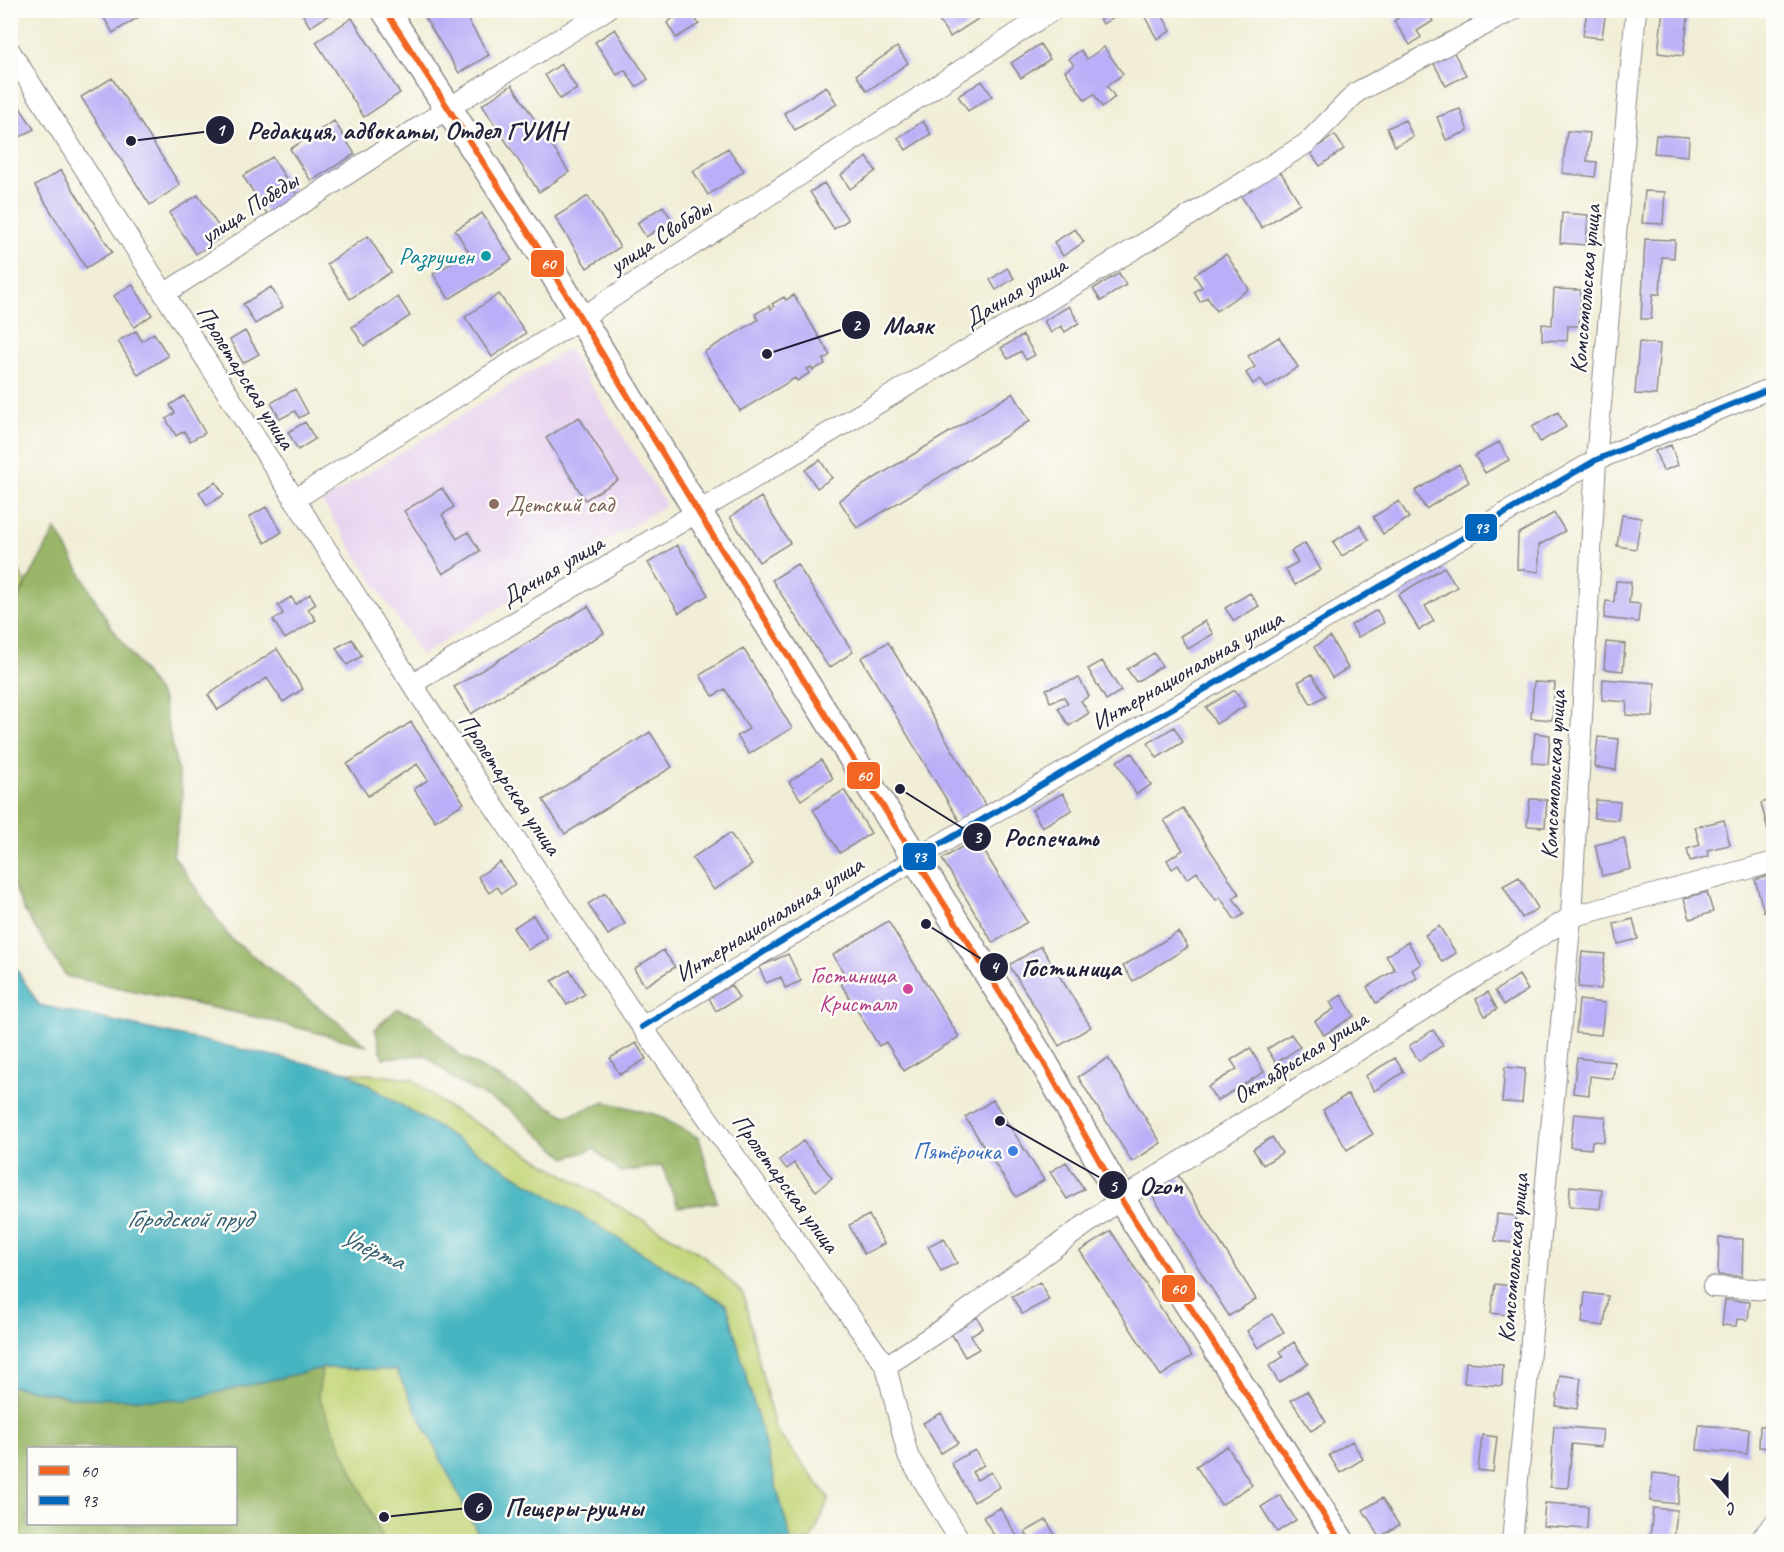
<svg xmlns="http://www.w3.org/2000/svg" width="1784" height="1552" font-family="Caveat,sans-serif">
	<style>
		.built { fill: #e7d2ef }
		.green { fill: #c3d578; stroke: #727c5a; stroke-width: 1.5; fill-rule: evenodd }
		.forest { fill: #9ab668; stroke: #5e6c52; stroke-width: 1.5; fill-rule: evenodd }
		.water { fill: #47b5c1; stroke: #346c7e; stroke-width: 1.5 }
		.building { fill: #b9aef7 }
		.lines { fill: none; stroke-linecap: round; stroke-linejoin: round }
		.minor-casing { stroke: #8a8888; stroke-width: 22 }
		.secondary-casing { stroke: #8a8888; stroke-width: 30 }
		.minor { stroke: #fff; stroke-width: 20 }
		.secondary { stroke: #fff; stroke-width: 27 }
		.bus-1-casing { stroke: #fdfcf7; stroke-width: 10 }
		.bus-2-casing { stroke: #fdfcf7; stroke-width: 10 }
		.bus-1 { stroke: #f26522; stroke-width: 6 }
		.bus-2 { stroke: #0065bd; stroke-width: 6 }
		.culture-dot { fill: #0f9aa8; stroke: #fdfcf7; stroke-width: 2 }
		.education-dot { fill: #8d6e63; stroke: #fdfcf7; stroke-width: 2 }
		.hotel-dot { fill: #d1479c; stroke: #fdfcf7; stroke-width: 2 }
		.shop-dot { fill: #3f7fe0; stroke: #fdfcf7; stroke-width: 2 }
		.labels { text-anchor: middle; dominant-baseline: central; stroke-width: 5; stroke-linejoin: round; paint-order: stroke }
		.street-label { font-size: 24px; fill: #22223b; stroke: #fdfcf7 }
		.culture-label { font-size: 24px; fill: #0d838f; stroke: #fdfcf7; text-anchor: end }
		.education-label { font-size: 24px; fill: #785e54; stroke: #fdfcf7; text-anchor: start }
		.hotel-label { font-size: 24px; fill: #b23c85; stroke: #fdfcf7; text-anchor: end }
		.shop-label { font-size: 24px; fill: #366cbe; stroke: #fdfcf7; text-anchor: end }
		.water-label { font-size: 26px; font-style: italic; fill: #315d71; stroke: #fdfcf7 }
		.leader { fill: none; stroke: #22223b; stroke-width: 2 }
		.callout-dot { fill: #22223b; stroke: #fdfcf7; stroke-width: 2 }
		.mark-label { font-size: 18px; text-anchor: middle; font-weight: bold; fill: #fff }
		.callout-label { font-size: 26px; text-anchor: middle; font-weight: bold; fill: #22223b; stroke: #fdfcf7; stroke-width: 5; stroke-linejoin: round; paint-order: stroke }
		.line-badge { stroke: #fdfcf7; stroke-width: 2 }
		.badge-label { font-size: 16px; text-anchor: middle; font-weight: bold; fill: #fff }
	</style>
	<rect width="100%" height="100%" fill="#fdfcf7"/>
	<filter id="ink" filterUnits="userSpaceOnUse"><feTurbulence type="fractalNoise" baseFrequency=".0167" numOctaves="2"/><feDisplacementMap in="SourceGraphic" scale="12" xChannelSelector="R" yChannelSelector="G"/><feConvolveMatrix kernelMatrix="1 2 1 2 8 2 1 2 1" color-interpolation-filters="sRGB"/></filter>
	<filter id="wash" filterUnits="userSpaceOnUse"><feTurbulence type="fractalNoise" baseFrequency=".008" numOctaves="4" result="noise"/><feDisplacementMap in="SourceGraphic" scale="24" xChannelSelector="R" yChannelSelector="G"/><feGaussianBlur stdDeviation="1.35" result="paint"/><feColorMatrix in="noise" values="0 0 0 0 0 0 0 0 0 0 0 0 0 0 0 0 0 1.4 0 .05"/><feComposite in="paint" operator="in"/></filter>
	<g filter="url(#wash)">
		<rect width="100%" height="100%" fill="#f1edd6"/>
		<path class="built" d="M568,349l98,156 -245,150 -99,-153z"/>
		<path class="green" d="M11,550l14,35 -14,26h-1z
			M347,1072l65,7 34,27 257,149 40,39 32,135 54,69 -18,43h-20l-64,-236z
			M322,1368l74,2 86,171h-471l-1,-155zM28,1448h208v76h-208z"/>
		<path class="forest" d="M56,529l52,93 54,76 21,97 -10,60 57,83 138,108 -99,-26 -203,-44 -41,-64 -14,-32v-269z
			M397,1009l24,8 38,38 107,61 40,-14 51,13 42,23 18,64 -39,5 -16,-41 -42,6 -26,-23 -28,9 -57,-49 -51,-27 -33,-27 -42,3 -8,-29z
			M322,1368l-4,27 66,146h-373l-1,-155 67,12 196,-19zM28,1448h208v76h-208z"/>
		<path class="water" d="M10,959l29,46 308,67 380,233 64,236h-309l-86,-171 -74,-2 -136,32 -109,-2 -66,-12z"/>
		<g id="blocks">
			<path class="building" d="M99,10h51l-37,23z
				M300,10h37l-27,17z
				M420,10h42l27,45 -30,18z
				M668,10h21l10,14 -23,14 -9,-15 6,-5z
				M955,10h22l4,7 -31,20 -11,-16z
				M1094,10h30l-21,14z
				M1141,10h18l12,21 -14,8z
				M1409,10h16l8,11 -16,10 4,6 -11,8 -16,-24z
				M1587,10h19l-4,28 -19,-2z
				M1663,10h26l-6,46 -25,-3z
				M352,18l48,75 -36,24 -48,-75z
				M615,29l33,50 -12,8 -11,-17 -8,5 -22,-33z
				M1040,44l10,15 -29,19 -10,-15z
				M897,47l11,16 -41,28 -11,-16z
				M1104,47l19,27 -16,12 8,11 -13,10 -8,-13 -9,6 -20,-29 9,-6 -5,-6 12,-9 6,9z
				M1453,51l13,24 -20,11 -13,-24z
				M561,64l16,25 -17,10 -15,-24z
				M112,78l68,107 -30,20 -69,-108z
				M982,81l10,15 -24,15 -10,-15z
				M512,85l57,87 -30,20 -57,-87z
				M826,86l11,18 -42,26 -11,-17z
				M10,92l24,37 -24,14z
				M1460,109l8,22 -22,9 -9,-23z
				M1405,120l8,17 -18,9 -8,-18z
				M334,121l21,33 -44,27 -21,-32z
				M923,121l8,13 -25,16 -8,-12z
				M1567,131l23,2 -3,28 10,1 -2,15 -33,-4z
				M1335,135l9,14 -24,17 -10,-14z
				M1656,135l33,2 -1,19 -34,-3z
				M728,148l16,23 -36,24 -15,-24z
				M272,157l25,38 -29,20 -25,-39z
				M867,157l9,14 -26,18 -9,-14z
				M61,170l51,82 -26,16 -51,-82z
				M1280,171l20,32 -38,25 -21,-32z
				M824,183l24,37 -14,9 -24,-37z
				M1645,191l20,1 -2,32 -21,-1z
				M198,195l26,40 -28,19 -27,-41z
				M588,196l32,51 -33,21 -32,-51z
				M663,206l9,14 -26,17 -9,-14z
				M482,213l30,47 -63,39 -16,-25 36,-22 -14,-22z
				M1562,213l26,2 -2,30 -26,-2z
				M1075,229l9,13 -21,14 -9,-14z
				M368,236l23,36 -41,27 -23,-35z
				M1645,239l30,1 -1,18 -12,-1 -2,37h-7l-2,25h-10z
				M1226,254l23,35 -33,22 -9,-14 -7,5 -6,-10 8,-5 -8,-12z
				M1007,268l7,10 -18,12 -6,-10z
				M1119,273l7,12 -25,16 -8,-12z
				M132,284l20,31 -18,12 -20,-31z
				M271,287l12,20 -28,17 -12,-20z
				M1554,289l27,1 -2,36h-11l-1,15 -25,-1v-16l10,1z
				M499,294l27,39 -34,24 -27,-40z
				M794,295l36,60 -7,5 2,4 -12,6 -2,-3 -4,2 3,4 -13,8 -2,-3 -55,33 -36,-59 54,-32 -3,-6 14,-8 2,3 3,-2 -2,-3 12,-7 2,3z
				M398,297l12,19 -46,30 -12,-19z
				M1069,306l10,17 -14,9 -4,-6 -10,7 -7,-12z
				M136,331l6,10 12,-8 14,23 -30,19 -20,-34z
				M245,331l14,23 -16,9 -13,-23z
				M1023,335l12,20 -9,5 -5,-9 -13,8 -7,-11z
				M1279,337l19,30 -32,21 -6,-9 -7,5 -7,-11 9,-6 -7,-11z
				M1639,342l21,2 -4,51 -21,-1z
				M295,389l13,24 -9,5 -4,-7 -15,8 -9,-16z
				M1013,393l17,28 -173,107 -18,-28z
				M184,396l21,37 -15,8 -6,-10 -8,5 -10,-17 9,-6 -5,-8z
				M1558,412l8,15 -26,15 -8,-15z
				M579,417l39,63 -33,20 -39,-62z
				M305,422l10,17 -17,11 -10,-18z
				M1499,442l10,18 -24,13 -10,-17z
				M1671,445l7,20 -15,6 -8,-20z
				M820,460l12,18 -15,10 -12,-18z
				M1459,464l10,18 -43,27 -11,-18z
				M216,482l8,13 -17,10 -8,-13z
				M442,488l12,19 -12,8 15,24 11,-7 12,19 -37,23 -39,-63z
				M761,497l29,46 -31,19 -29,-45z
				M1399,501l10,17 -26,16 -10,-17z
				M266,507l16,25 -17,11 -16,-26z
				M1554,513l11,18 -26,14v27l-22,-3 1,-35z
				M1622,515l19,3 -5,31 -19,-3z
				M1360,525l9,15 -27,16 -9,-14z
				M1305,543l16,27 -26,15 -10,-16 13,-7 -7,-11z
				M677,545l31,50 -29,18 -31,-50z
				M797,564l56,88 -24,16 -57,-88z
				M1444,567l13,20 -32,19 9,15 -15,9 -21,-35z
				M1616,581l15,1 -2,21 11,1 -2,18 -34,-4 2,-17 8,1z
				M1250,593l9,13 -25,15 -9,-13z
				M310,594l6,10 -8,5 8,11 -31,19 -12,-19 10,-6 -5,-9 13,-8 5,7z
				M588,606l16,27 -133,81 -17,-27z
				M1377,610l7,13 -26,14 -7,-12z
				M1205,621l8,13 -25,15 -8,-13z
				M1330,637l18,31 -16,10 -18,-31z
				M352,639l10,17 -15,9 -11,-17z
				M888,642l98,164 -26,16 -99,-164z
				M1606,642l19,2 -2,27 -19,-2z
				M743,648l49,80 -43,26 -12,-18 12,-7 -24,-40 -12,7 -13,-21z
				M277,649l26,40 -20,13 -16,-24 -49,32 -10,-15z
				M1154,653l8,13 -26,16 -9,-13z
				M1102,661l19,30 -15,9 -18,-31z
				M1312,674l13,22 -14,8 -13,-22z
				M1079,678l10,18 -8,5 8,12 -20,13 -11,-18 10,-5 -4,-6 -14,5 -4,-13z
				M1603,679l52,4 -2,34 -27,-2 1,-13 -25,-2z
				M1534,682l21,1 -3,37 -21,-2z
				M1235,690l10,16 -29,18 -10,-17z
				M411,722l53,81 -29,18 -21,-32 14,-9 -11,-16 -49,32 -21,-32z
				M1174,727l9,15 -26,16 -9,-15z
				M650,732l22,35 -107,67 -22,-34z
				M1535,733l15,2 -2,29 -16,-1z
				M1598,737l21,2 -3,31 -21,-3z
				M1132,753l19,32 -15,9 -19,-33z
				M821,760l12,18 -32,22 -12,-18z
				M844,790l27,43 -31,20 -27,-43z
				M1063,793l9,17 -30,17 -10,-17z
				M1530,799l17,1 -2,27 -18,-1z
				M1774,799v38l-4,1 -9,-35z
				M1596,800l24,2 -2,18 -24,-2z
				M1183,808l56,86 -6,4 11,16 -9,6 -15,-23 -4,3 -19,-28 -10,7 -9,-14 -6,4 -5,-9 16,-10 -19,-30z
				M1724,820l6,25 -23,5 2,6 -19,5 -3,-12 13,-4 -5,-18z
				M730,833l22,32 -38,25 -22,-32z
				M976,838l51,84 -34,21 -51,-84z
				M1624,838l7,31 -29,7 -7,-31z
				M500,862l15,22 -13,9 -5,-6 -8,6 -11,-16z
				M1774,874v35l-10,3 -9,-32z
				M1519,877l19,31 -16,10 -19,-32z
				M1707,892l6,20 -23,7 -6,-21z
				M605,893l20,31 -17,11 -20,-31z
				M533,915l14,23 -19,12 -15,-22z
				M1633,919l5,20 -20,5 -4,-20z
				M888,921l71,116 -55,34 -18,-29 -7,4 -38,-62 7,-4 -15,-25z
				M1439,926l17,27 -14,9 -17,-27z
				M1178,932l10,15 -55,34 -10,-15z
				M1408,942l13,22 -9,6 5,8 -41,25 -9,-16 28,-17 -9,-14z
				M1041,946l50,81 -32,19 -50,-81z
				M663,950l12,17 -30,19 -11,-17z
				M1582,952l23,2 -4,35 -23,-2z
				M788,954l13,27 -16,7 -4,-11 -15,6 -7,-16z
				M570,970l15,24 -18,11 -15,-24z
				M1519,975l9,15 -24,15 -9,-14z
				M731,985l8,13 -23,13 -7,-13z
				M1488,992l9,17 -12,7 -9,-17z
				M1342,995l12,21 -30,19 -9,-14 19,-12 -4,-7z
				M1579,1000l26,3 -4,32 -25,-2z
				M1433,1030l10,15 -24,16 -10,-15z
				M1291,1034l9,13 -24,16 -9,-14z
				M636,1043l10,16 -26,16 -10,-17z
				M1250,1048l14,24 -47,29 -9,-14 29,-18 -6,-9z
				M1108,1058l53,85 -29,19 -54,-85z
				M1395,1058l9,14 -30,19 -9,-15z
				M1577,1058l38,4 -2,17 -23,-3 -1,19 -16,-2z
				M1505,1067l20,2 -3,34 -20,-1z
				M1348,1094l25,40 -26,16 -24,-40z
				M993,1100l51,80 -28,17 -51,-80z
				M1574,1114l32,3 -2,25 -12,-1 -1,8 -21,-2z
				M1272,1137l10,16 -19,12 -10,-16z
				M803,1141l29,37 -16,13 -22,-28 -7,6 -8,-9z
				M1066,1162l18,27 -17,10 -17,-27z
				M1178,1175l78,124 -27,17 -79,-124z
				M1570,1186l32,3 -2,20 -31,-3z
				M1497,1214l19,2 -3,27 -18,-2z
				M869,1215l15,29 -20,10 -15,-29z
				M1111,1231l81,125 -31,20 -81,-125z
				M944,1238l13,25 -16,8 -13,-25z
				M1719,1238l24,1 -1,37 -24,-1z
				M1040,1282l9,18 -27,14 -10,-18z
				M1495,1284l16,2 -4,29 -16,-2z
				M1585,1293l23,3 -4,30 -22,-3z
				M1725,1300l25,2 -2,18 -11,-1 -1,7 -14,-1z
				M1272,1314l12,18 -26,16 -11,-17z
				M977,1317l6,11 -12,7 8,14 -14,8 -14,-24z
				M1294,1342l14,22 -29,19 -10,-17 14,-9 -3,-6z
				M1466,1362l37,3 -1,21 -38,-3z
				M1560,1375l21,3 -4,31 -21,-3z
				M1307,1391l19,31 -15,9 -20,-31z
				M941,1413l17,30 -17,10 -18,-30z
				M1699,1425l50,4 -2,25 -50,-4z
				M1554,1426l49,4 -2,17 -29,-3 -4,44 -18,-1z
				M1760,1426l14,1v21l-15,-1z
				M1482,1435l15,2 -4,35 -15,-2z
				M1352,1441l11,18 -23,14 -11,-18z
				M1227,1446l25,39 -31,20 -25,-39z
				M975,1450l9,15 -12,7 5,8 14,-8 9,15 -26,15 -23,-39z
				M1653,1473l28,3 -3,28 -28,-3z
				M1280,1495l16,25 -19,12 -16,-25z
				M1382,1498l17,27 -19,12 -17,-27z
				M1545,1503l43,3 -1,23 -44,-3z
				M1000,1508l17,28 -9,6h-10l-15,-25z
				M1653,1508l24,2 -3,31 -24,-3z
				M1046,1520l9,15 -11,7h-13l-6,-10z"/>
		</g>
	</g>
	<g filter="url(#ink)">
		<use href="#blocks" fill-opacity="0" stroke="#8a8888" stroke-width="1.5"/>
		<g class="lines">
			<g class="minor-casing">
				<path id="minor" d="M10,51l402,633 230,343 244,339 22,90 53,86
					M164,294l283,-185 159,-99
					M294,500l287,-182 472,-308
					M412,684l787,-474 108,-67 50,-51 156,-82
					M642,1027l273,-168 681,-399 178,-73
					M1713,1287l61,3
					M886,1366l53,-35 182,-132 450,-282 203,-55
					M1512,1542l59,-625 25,-457 40,-450
					M1758,1542l16,-18"/>
			</g>
			<g class="secondary-casing">
				<path id="secondary" d="M385,10l152,236 161,266 346,551 77,136 220,343"/>
			</g>
			<use href="#minor" class="minor"/>
			<use href="#secondary" class="secondary"/>
			<g class="bus-1-casing">
				<path id="bus-1" d="M385,10l152,236 161,266 346,551 77,136 220,343"/>
			</g>
			<g class="bus-2-casing">
				<path id="bus-2" d="M642,1027l273,-168 681,-399 178,-73"/>
			</g>
			<use href="#bus-1" class="bus-1"/>
			<use href="#bus-2" class="bus-2"/>
		</g>
	</g>
	<circle class="culture-dot" cx="486" cy="256" r="6"/>
	<circle class="education-dot" cx="494" cy="504" r="6"/>
	<circle class="hotel-dot" cx="908" cy="989" r="6"/>
	<circle class="shop-dot" cx="1013" cy="1151" r="6"/>
	<g class="labels">
		<g class="street-label">
			<text transform="translate(249 208) rotate(-33)">улица Победы</text>
			<text transform="translate(660 236) rotate(-33)">улица Свободы</text>
			<text transform="translate(1585 289) rotate(-85)">Комсомольская улица</text>
			<text transform="translate(1015 292) rotate(-31)">Дачная улица</text>
			<text transform="translate(246 377) rotate(58)">Пролетарская улица</text>
			<text transform="translate(552 570) rotate(-31)">Дачная улица</text>
			<text transform="translate(1187 670) rotate(-30)">Интернациональная улица</text>
			<text transform="translate(1553 775) rotate(-87)">Комсомольская улица</text>
			<text transform="translate(510 784) rotate(56)">Пролетарская улица</text>
			<text transform="translate(769 919) rotate(-32)">Интернациональная улица</text>
			<text transform="translate(1300 1057) rotate(-32)">Октябрьская улица</text>
			<text transform="translate(786 1183) rotate(54)">Пролетарская улица</text>
			<text transform="translate(1513 1258) rotate(-85)">Комсомольская улица</text>
		</g>
		<g class="culture-label">
			<text x="474" y="256">Разрушен</text>
		</g>
		<g class="education-label">
			<text x="506" y="504">Детский сад</text>
		</g>
		<g class="hotel-label">
			<text x="896" y="975">Гостиница<tspan x="896" dy="28">Кристалл</tspan></text>
		</g>
		<g class="shop-label">
			<text x="1001" y="1151">Пятёрочка</text>
		</g>
		<g class="water-label">
			<text x="189" y="1218">Городской пруд</text>
			<text transform="translate(372 1249) rotate(23)">Упёрта</text>
		</g>
	</g>
	<path class="leader" d="M131 141L220 130M767 354L856 325M900 789L977 837M926 924L994 967M1000 1121L1113 1185M384 1517L478 1507"/>
	<g class="callout-dot">
		<circle cx="131" cy="141" r="6"/>
		<circle cx="767" cy="354" r="6"/>
		<circle cx="900" cy="789" r="6"/>
		<circle cx="926" cy="924" r="6"/>
		<circle cx="1000" cy="1121" r="6"/>
		<circle cx="384" cy="1517" r="6"/>
		<circle cx="220" cy="130" r="15"/>
		<circle cx="856" cy="325" r="15"/>
		<circle cx="977" cy="837" r="15"/>
		<circle cx="994" cy="967" r="15"/>
		<circle cx="1113" cy="1185" r="15"/>
		<circle cx="478" cy="1507" r="15"/>
	</g>
	<g class="mark-label">
		<text x="220" y="136">1</text>
		<text x="856" y="331">2</text>
		<text x="977" y="843">3</text>
		<text x="994" y="973">4</text>
		<text x="1113" y="1192">5</text>
		<text x="478" y="1513">6</text>
	</g>
	<g class="callout-label">
		<text x="407" y="139">Редакция, адвокаты, Отдел ГУИН</text>
		<text x="908" y="334">Маяк</text>
		<text x="1051" y="846">Роспечать</text>
		<text x="1071" y="976">Гостиница</text>
		<text x="1161" y="1194">Ozon</text>
		<text x="574" y="1516">Пещеры-руины</text>
	</g>
	<g class="line-badge">
		<rect x="530" y="249" width="35" height="29" rx="6" fill="#f26522"/>
		<rect x="1464" y="513" width="34" height="29" rx="6" fill="#0065bd"/>
		<rect x="846" y="761" width="35" height="29" rx="6" fill="#f26522"/>
		<rect x="902" y="842" width="35" height="29" rx="6" fill="#0065bd"/>
		<rect x="1161" y="1274" width="35" height="29" rx="6" fill="#f26522"/>
	</g>
	<g class="badge-label">
		<text x="548" y="269">60</text>
		<text x="1481" y="533">93</text>
		<text x="864" y="781">60</text>
		<text x="919" y="862">93</text>
		<text x="1178" y="1294">60</text>
	</g>
	<rect width="1784" height="1552" fill="none" stroke="#fdfcf7" stroke-width="36"/>
	<rect x="27" y="1447" width="210" height="78" fill="#fdfcf7" stroke="#a5a5ac" stroke-width="1.5"/>
	<rect x="39" y="1466" width="30" height="9" fill="#f26522" stroke="#a5a5ac" stroke-width="1.5"/>
	<text x="81" y="1477" font-size="18" fill="#22223b">60</text>
	<rect x="39" y="1496" width="30" height="9" fill="#0065bd" stroke="#a5a5ac" stroke-width="1.5"/>
	<text x="81" y="1507" font-size="18" fill="#22223b">93</text>
	<g transform="translate(1727 1495) rotate(159)" stroke="#fdfcf7" stroke-width="4.5" paint-order="stroke">
	<path d="M0-4.5L10 22L0 15L-10 22Z" fill="#22223b"/>
	<text y="-9" font-size="16" font-weight="bold" text-anchor="middle" fill="#22223b">С</text>
	</g>
</svg>
